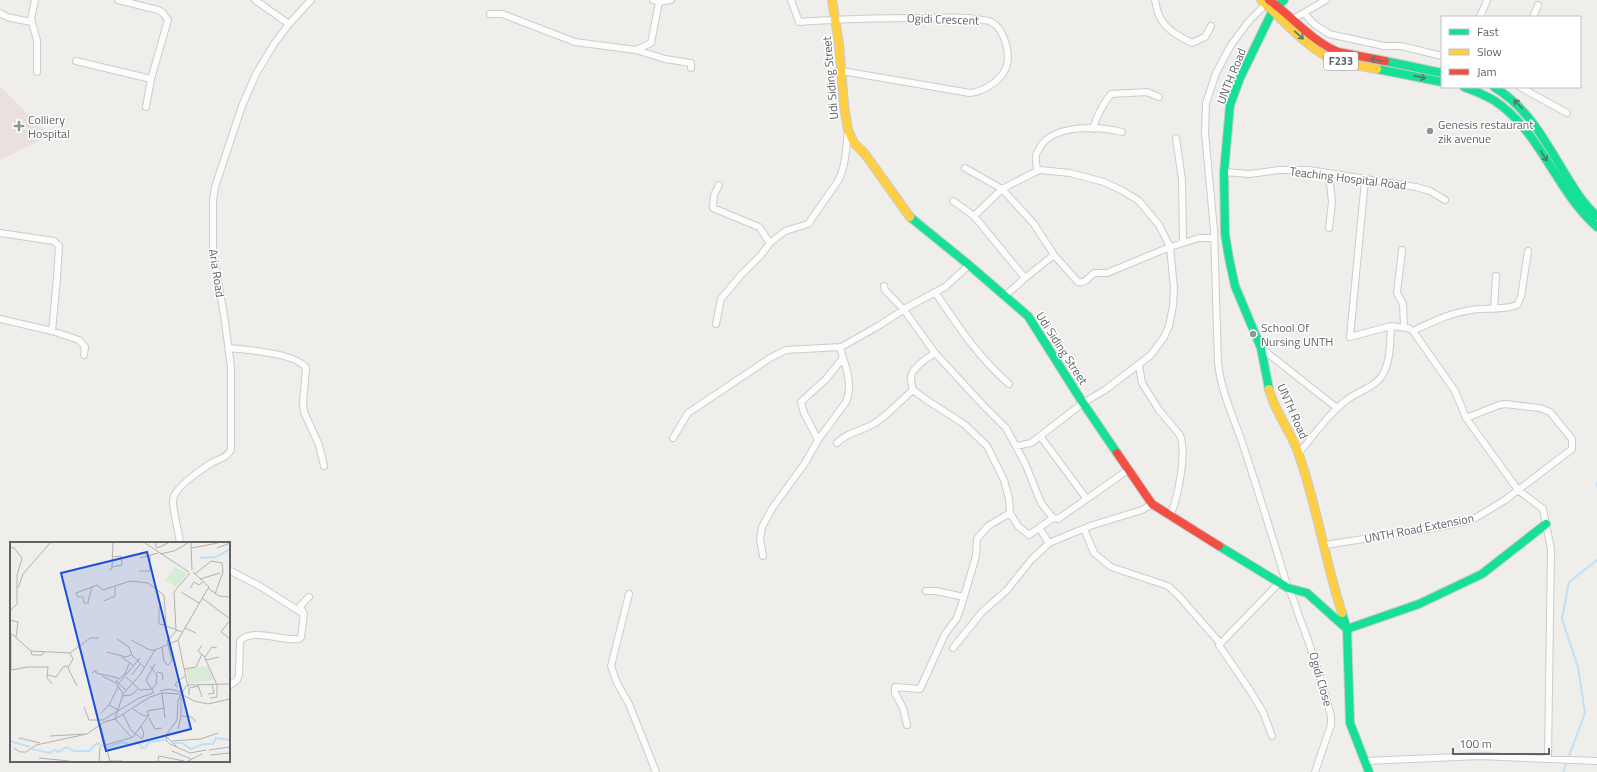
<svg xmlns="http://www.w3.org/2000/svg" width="1597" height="772" font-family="'Titillium Web',sans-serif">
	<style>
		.medical { fill: #eae0de }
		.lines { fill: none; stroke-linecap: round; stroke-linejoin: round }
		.stream { stroke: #bfe0f9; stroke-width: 2 }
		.street-casing { stroke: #cbcccc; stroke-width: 8 }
		.fast-casing { stroke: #cacacb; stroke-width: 10 }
		.slow-casing { stroke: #cacacb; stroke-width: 10 }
		.jam-casing { stroke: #cacacb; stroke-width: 10 }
		.street { stroke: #fdfcfc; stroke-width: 6 }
		.fast { stroke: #16e098; stroke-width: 8 }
		.slow { stroke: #ffcf43; stroke-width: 8 }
		.jam { stroke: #f24e42; stroke-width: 8 }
		.oneway { stroke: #507c72 }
		.poi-dot { fill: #919496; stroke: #fff; stroke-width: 1.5 }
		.labels { text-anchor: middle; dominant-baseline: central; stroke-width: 3; stroke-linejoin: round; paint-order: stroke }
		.shield { fill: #fff; stroke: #8f9295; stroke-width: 1 }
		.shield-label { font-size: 11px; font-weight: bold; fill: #5f6368 }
		.street-label { font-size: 12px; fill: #5f6368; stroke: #fff }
		.poi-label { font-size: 12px; fill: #5f6368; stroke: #fff; text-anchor: start }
		.inset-river { fill: none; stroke: #bfe0f9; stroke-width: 2 }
		.inset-road { fill: none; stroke: #b1b2b2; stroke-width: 1 }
		.view { fill: #1d4ed8; fill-opacity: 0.15; stroke: #1d4ed8; stroke-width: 2 }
		.inset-edge { fill: none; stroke: #5f6368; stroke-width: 2 }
	</style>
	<rect width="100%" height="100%" fill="#efeeea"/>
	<path class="medical" d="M0,86l45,46 -1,6 -37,19 -7,2z"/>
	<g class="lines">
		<path class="stream" d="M1597,483v3
			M1563,772l22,-59 -7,-46 -16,-48 7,-37 28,-22"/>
		<g class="street-casing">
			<path id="street" d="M35,0l-4,19 6,21v32
				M118,0l40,10 4,2 6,8 -17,59 -5,28
				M255,0l34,24
				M653,0l6,2 12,-2
				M791,0l8,22c41,-3 83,-4 125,-4 18,0 39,-2 58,2 4,0 8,1 11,3 12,8 18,32 13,45 -6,14 -22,23 -36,25l-128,-22
				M1155,0c1,5 2,11 4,15 5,14 21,22 33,28l13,-6 6,-11
				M1265,5l-16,16 -18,24 -15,28 -10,30 -1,30 9,97 4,133c3,28 15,53 24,79 16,48 31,97 46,146 6,10 8,20 12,31 13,32 22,64 31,97v9l-16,47
				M0,13l7,4 24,5
				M1304,13l10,11 15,10 55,12h17l41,10
				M490,14h12l73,28 61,8 15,-7 8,-41
				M1480,17l7,-17
				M1533,17l5,-12
				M1290,21l36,-21
				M636,50l29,9 26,4v5
				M76,61l75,18
				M1520,87l47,26
				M1093,129c4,-14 9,-24 18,-35l36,-2 12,5
				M1176,138l6,42 1,63
				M965,168l37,21 32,35 20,31 24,27c7,2 11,-5 16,-9h13l63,-26 29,-9h14
				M1037,171c0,-5 -2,-11 -1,-16 0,-2 3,-5 4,-8 14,-23 59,-21 82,-15
				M1224,172l26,2 29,-4h30l107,17 14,4 15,9
				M1365,180l-15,157 41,-11
				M719,185l-5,10 -1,13 46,19 11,16
				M953,201l21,15 51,62
				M974,216l28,-27 31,-16 7,-3 30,3 34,9 19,9 16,10 20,24 11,22 4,41 -1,18 -4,20 -5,11 -13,18 -46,35 -22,13 -52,40 -15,3
				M1329,228l3,-26 -3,-28
				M0,233l54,8 5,5 -2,32 -5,53 27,9 6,7 -1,8
				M1402,250l-5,43 6,11 1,23
				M884,286l1,4 19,20 31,43 48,52 23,23 19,35 16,40 12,15
				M935,292c23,34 43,65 74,92
				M1005,296l20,-18 29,-23
				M1494,308l2,-32
				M0,319l52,12
				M716,324l5,-25 20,-24 20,-20 9,-12 15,-12 23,-7 30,-43c8,-15 8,-33 10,-50
				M1413,331c19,-9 37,-18 58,-21 14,-2 35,0 46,-5l4,-8 7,-46
				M229,348c18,2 67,5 77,20l-3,34 1,10 15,33 5,21
				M1261,348l76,60
				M1139,365l3,18 17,27 21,25c7,18 -2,63 -10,81
				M913,390l15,11 36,23 23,22 17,34 5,19 1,14 8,13 11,9 24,-17 5,1 70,-49
				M1466,418l52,72 25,19 8,40 -3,209
				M1040,436l46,62
				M673,438l15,-25 82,-55 16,-8 54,-3 3,-1 37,-21 26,-17 39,-21 24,-22
				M818,440l-14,-27 -3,-11 25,-23 17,-21 -3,-11
				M837,443c11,-12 28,-12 41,-22 13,-9 23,-21 35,-31 -1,-4 -2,-9 -2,-13 1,-10 17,-19 24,-24
				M1299,453c15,-18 30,-40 49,-54 11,-8 29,-13 35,-25 8,-14 7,-33 8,-48l17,2 5,3 42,60 11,27 33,-13 6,-1 35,4 10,4 22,27v10l-67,51 -33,20 -44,9 -103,16
				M1039,528l10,15
				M1084,529l10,24 17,14 57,19 10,9 42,48
				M180,543c-1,-10 -8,-36 -7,-43 1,-13 29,-31 40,-38 7,-3 14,-5 18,-12v-83l-7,-52 -11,-62v-53l2,-13 27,-81 14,-32 18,-30 15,-20 22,-24
				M763,556l-3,-17 2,-12 11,-20 32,-44 13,-23 28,-38c6,-15 2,-30 -3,-44
				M229,570l34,18 39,25
				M926,591h10l28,6
				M629,594l-18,72 6,17 12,21 27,68
				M953,648l29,-36 25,-22 24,-30 18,-17 41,-17 52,-16 10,-6
				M229,686l8,-6 2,-5 1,-34c11,-14 44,1 59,-2l2,-2 3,-23 -4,-8 9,-9
				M907,725l-4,-17 -8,-15v-6l25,2 25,-55 12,-16 6,-18 13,-44 1,-17 11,-13 22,-13
				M1272,736l-9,-24 -14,-23 -30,-44 60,-62
				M1365,761l115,-5 117,5"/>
		</g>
		<g class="fast-casing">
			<path id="fast" d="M1385,61l57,12
				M1377,69l65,13
				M1464,87c11,4 21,8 31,14 46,31 61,90 102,126
				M1494,87c35,21 52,56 73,90 9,14 17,28 30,39
				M910,217l59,48 59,51 55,87 34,50
				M1269,389l-8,-41 -26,-62 -6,-28 -4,-24 -1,-62 6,-67 10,-27 33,-68 11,-10
				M1219,546l69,42 19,5 40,36 72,-25 63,-30 64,-50
				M1342,613l5,16 3,94 19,49"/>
		</g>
		<g class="slow-casing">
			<path id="slow" d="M832,0l7,44 5,61 4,25 6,13 11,11 45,63
				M1261,0c19,17 50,52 74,60 13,5 28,6 42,9
				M1269,389c4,20 23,44 30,66 18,51 26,106 43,158"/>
		</g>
		<g class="jam-casing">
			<path id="jam" d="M1269,0c24,17 41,40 69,52l47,9
				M1117,453l35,51 67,42"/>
		</g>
		<use href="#street" class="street"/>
		<use href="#fast" class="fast"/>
		<use href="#slow" class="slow"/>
		<use href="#jam" class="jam"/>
	</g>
	<defs><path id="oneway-shaft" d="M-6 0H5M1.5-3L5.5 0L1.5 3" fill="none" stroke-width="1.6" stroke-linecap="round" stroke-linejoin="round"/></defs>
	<g class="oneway">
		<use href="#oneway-shaft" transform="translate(1299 35) rotate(41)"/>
		<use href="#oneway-shaft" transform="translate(1376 60) rotate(-169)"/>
		<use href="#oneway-shaft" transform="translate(1420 77) rotate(13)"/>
		<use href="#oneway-shaft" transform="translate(1518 104) rotate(-133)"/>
		<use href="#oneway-shaft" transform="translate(1544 156) rotate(57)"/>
	</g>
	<g class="poi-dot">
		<path d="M17 120h4v4h4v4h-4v4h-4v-4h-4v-4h4z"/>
		<circle cx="1430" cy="131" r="4"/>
		<circle cx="1253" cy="334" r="4"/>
	</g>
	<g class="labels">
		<rect class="shield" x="1324" y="52" width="34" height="18" rx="3"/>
		<g class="shield-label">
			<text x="1341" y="61">F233</text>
		</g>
		<g class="street-label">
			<text transform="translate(943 19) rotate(2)">Ogidi Crescent</text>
			<text transform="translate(1231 76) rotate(-68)">UNTH Road</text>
			<text transform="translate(830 78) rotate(-95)">Udi Siding Street</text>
			<text transform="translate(1348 178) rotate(7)">Teaching Hospital Road</text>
			<text transform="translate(217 273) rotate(81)">Aria Road</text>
			<text transform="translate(1062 348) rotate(57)">Udi Siding Street</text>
			<text transform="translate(1293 411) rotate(66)">UNTH Road</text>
			<text transform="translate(1419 528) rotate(-11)">UNTH Road Extension</text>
			<text transform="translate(1321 679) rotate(74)">Ogidi Close</text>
		</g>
		<g class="poi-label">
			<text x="28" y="119">Colliery<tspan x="28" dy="14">Hospital</tspan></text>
			<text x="1438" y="124">Genesis restaurant<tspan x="1438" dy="14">zik avenue</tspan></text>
			<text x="1261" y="327">School Of<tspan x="1261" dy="14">Nursing UNTH</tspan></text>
		</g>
	</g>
	<g transform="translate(10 542)">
		<rect width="220" height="220" fill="#efeeea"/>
		<path d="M165,25l12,6 -10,14 -12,-7z" fill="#d8ebd6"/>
		<path d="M198,124l6,14 -25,4 -3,-15z" fill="#d8ebd6"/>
		<path class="inset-river" d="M190,16l16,-1 14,-8M0,199l20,6M164,201h8l9,6 12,-5h10l3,-6 14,2M98,205l14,-5 8,3 8,-3 4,6h3l4,-6 16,-2M22,207l17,4 6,-3 4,2 7,-5 8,4h15l8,-8 8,4"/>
		<path class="inset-road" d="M135,1l44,29M145,1l2,5 11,-5M181,1l1,27M0,5l4,1 8,10 -5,17v29l-7,7M182,6l26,-5M207,6l13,-5M150,12l14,-3 14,-8M130,16l18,-5M102,25l1,-24M100,29l2,-4 10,-2 -1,-9 -9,1M129,29h11v-15M183,30l16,15 -2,3M185,32l16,-13 11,2 1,9 -8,22M190,37l20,-6M8,46l5,-14 27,-31M180,46l4,-6 5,3 4,-3M198,46l11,8 11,1M171,50l18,11M192,56l28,21M94,59l11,-5v-9M78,60l4,-15M79,61h-5l-1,-6h-5l-2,-4 21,-8 6,5 27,-9 18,2 16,12 2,31 16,6M149,65v17l6,1M0,78l8,2 -2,15M220,78l-9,12 9,7M175,86l11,5M166,88l-2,-38 16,-19M1,91v37l17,-3h20l-1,11 5,6M2,92l19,17 1,4h10l2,-3M107,97l12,8 3,8 12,12M121,98l19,10h6M192,103l-4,6 6,5 13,29v12l-7,1M152,105l2,15 4,3 4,-4 -5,-20 10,-11M21,109l39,2 3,6 -5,9 9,18M97,110l19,5 5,-2M60,111l20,-15h9M111,115l13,9M195,115l7,-10 5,1M196,118l13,-3M174,127l12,-2 6,-13M147,130l5,1 1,7M82,131l4,-3v3l22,5M38,133l8,2 7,-10 5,-1M122,133l8,-11M92,134l14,7 7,11M116,135l14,13 12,-1 4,-5 1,-9 -7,-9M109,141l21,-25M178,142v3l-10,-47 29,-50M179,143l41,-1M188,143l4,12M176,144l-8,14 -1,20 -10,14 -1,6 4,4 20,9 16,-3M168,145l-3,-2 2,-3 8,-6M116,148l-10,-9 9,-7 4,-10M150,149l9,-2 13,3M144,151l-8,-13 9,-16M152,151l3,25M198,152l6,-1 -2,-8M179,153v-7l10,-2M112,154l9,-1 7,-6M99,163l9,-18M74,165l5,13h14l36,-22 14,-5M91,171l8,-8 9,5M113,172l8,16 11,9 2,-5 -3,-8 8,-11 -5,1 -11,-7M139,173l-2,-4 18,-3M171,174v-19M139,176l6,11 7,-1M90,182l10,37M168,187l3,-13 11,1 4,5M40,194l35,-2M157,195l10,10M9,196l21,5M122,196l-17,-19 8,-25 17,-19 15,-25 23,-10M162,199l29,-2 17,-6M96,203l27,-8 8,-11M4,206l6,4h6l10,-7 51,-11 17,-12 11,-3 35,-22 12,-4 19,1 13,7 14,3 22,-5M199,208l21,-3M162,209l19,8M200,213l20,-2M29,216l30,3M89,219l1,-14M99,219h13M148,219l1,-5 25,5M178,219l14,-7"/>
		<path class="view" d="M137,10l44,177 -85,22 -45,-178z"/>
		<rect width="220" height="220" class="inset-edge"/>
	</g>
	<rect x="1441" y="16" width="140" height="72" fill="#ffffff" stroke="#bfc1c3"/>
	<rect x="1449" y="29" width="20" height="6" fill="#16e098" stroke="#bfc1c3"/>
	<text x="1477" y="36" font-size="12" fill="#5f6368">Fast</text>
	<rect x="1449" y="49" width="20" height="6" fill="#ffcf43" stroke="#bfc1c3"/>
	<text x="1477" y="56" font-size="12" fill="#5f6368">Slow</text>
	<rect x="1449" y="69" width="20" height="6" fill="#f24e42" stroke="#bfc1c3"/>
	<text x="1477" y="76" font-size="12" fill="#5f6368">Jam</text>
	<path d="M1453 748v6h96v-6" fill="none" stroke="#5f6368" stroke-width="2"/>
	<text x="1459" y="748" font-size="12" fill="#5f6368" stroke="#ffffff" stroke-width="3" paint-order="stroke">100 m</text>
</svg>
